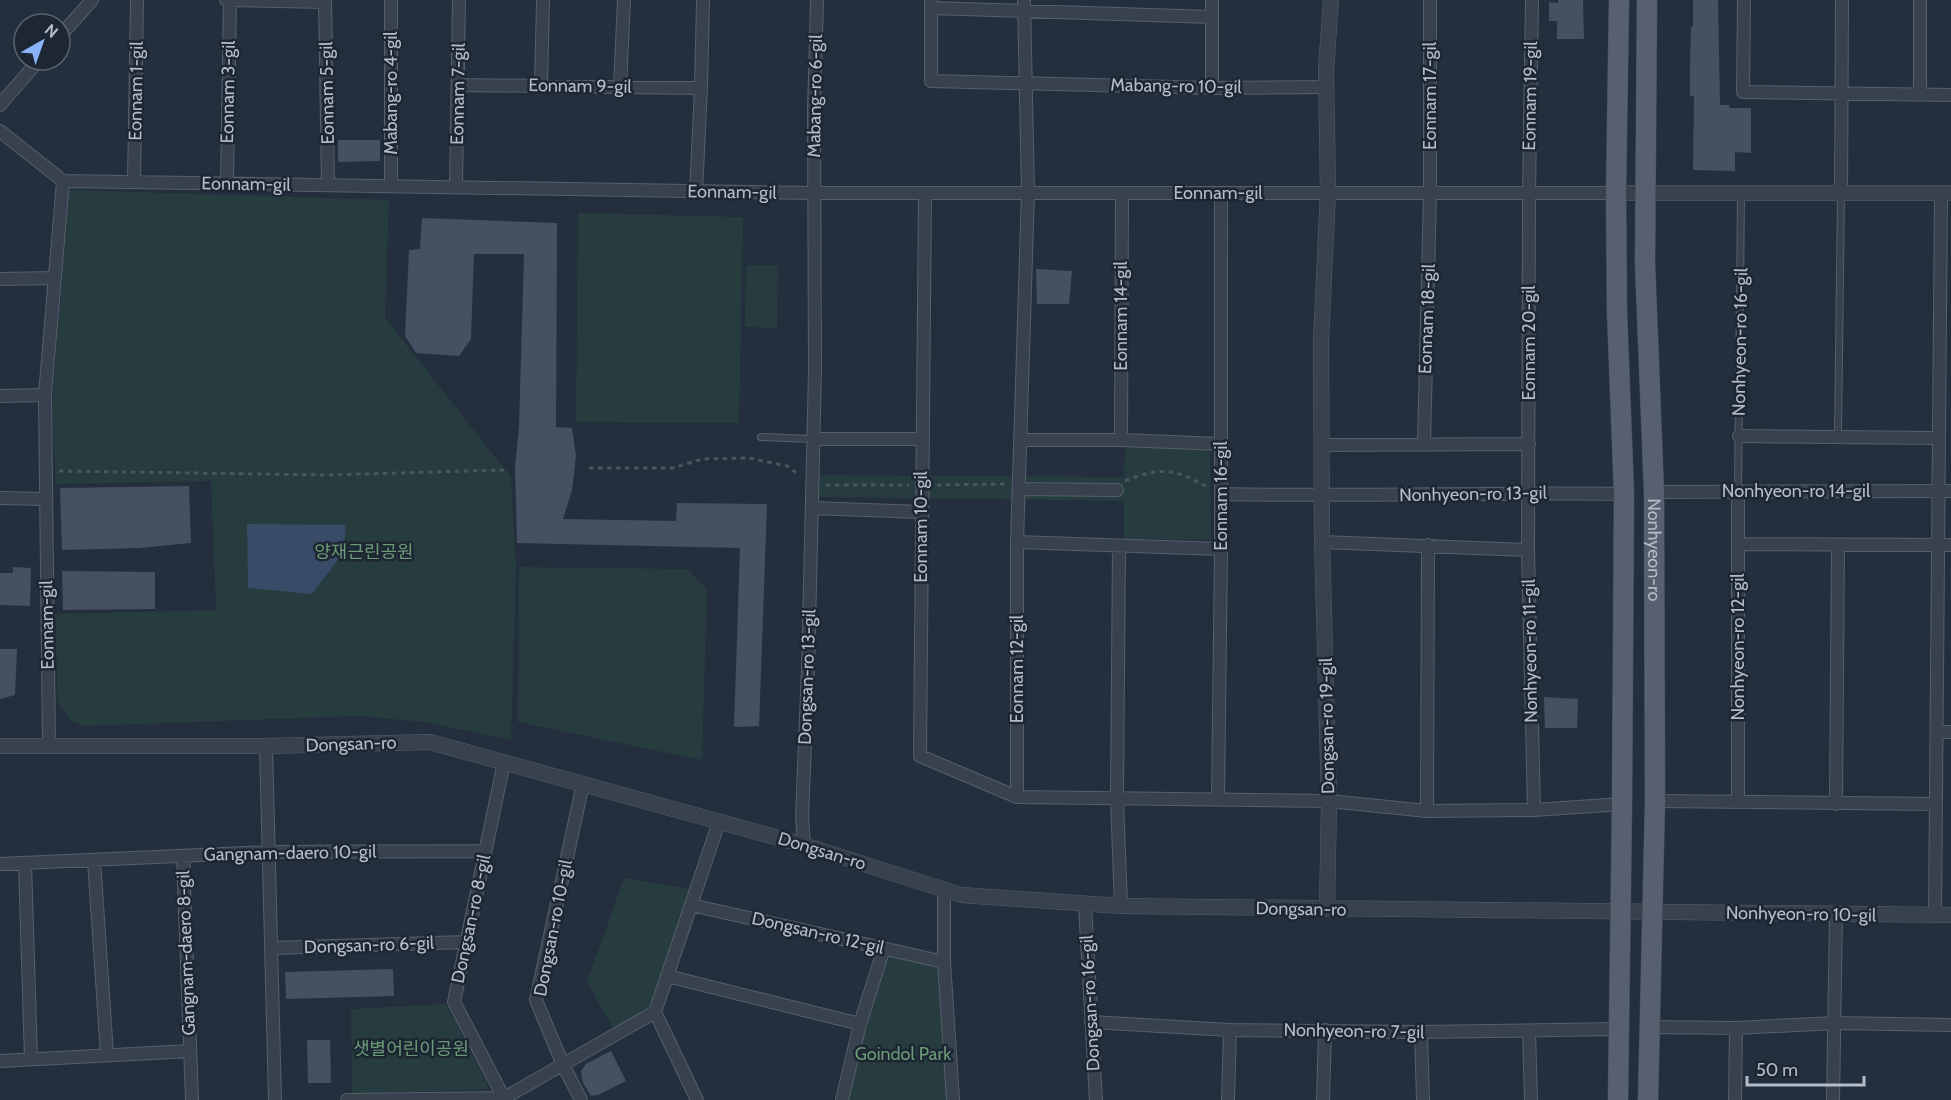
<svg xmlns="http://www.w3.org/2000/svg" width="1951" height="1100" font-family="Cabin,'Noto Sans KR',sans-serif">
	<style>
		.green { fill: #263c3f }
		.water { fill: #394c67 }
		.building { fill: #455162 }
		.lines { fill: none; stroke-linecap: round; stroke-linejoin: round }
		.service-casing { stroke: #565f6c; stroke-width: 8 }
		.minor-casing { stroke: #565f6c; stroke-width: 14 }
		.tertiary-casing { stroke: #565f6c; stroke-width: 16 }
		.primary-casing { stroke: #414a57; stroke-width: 21 }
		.path { stroke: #44595c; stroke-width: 3; stroke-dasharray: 4.5 4.5; stroke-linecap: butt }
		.service { stroke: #38414e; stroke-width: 6 }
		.minor { stroke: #38414e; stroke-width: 12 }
		.tertiary { stroke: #38414e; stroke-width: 15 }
		.primary { stroke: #56606e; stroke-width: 20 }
		.labels { text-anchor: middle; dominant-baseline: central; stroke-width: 5; stroke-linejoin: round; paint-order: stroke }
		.street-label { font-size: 18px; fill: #b4bcc9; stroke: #1d2633 }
		.park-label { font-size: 18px; fill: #6b9a76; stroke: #1d2633 }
	</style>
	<rect width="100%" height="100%" fill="#242f3e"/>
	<path class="green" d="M69,190l320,10 -4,118 126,159 5,92 -5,171 -87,-18 -65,-6 -276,10 -13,-6 -12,-16 -3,-90 161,-4 -5,-129 -155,3 -4,-77z
		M578,213l165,4 -4,206 -163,-1z
		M746,265h32l-1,63 -32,-1z
		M1125,447l85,2 1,91 -87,-1v-38l-305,-4v-22l305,2z
		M519,567l169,2 19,21 -5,170 -184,-38z
		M624,878l73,12 -42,122 -39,22 -29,-52z
		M884,948l60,14 9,138h-112z
		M446,1004l44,85 -138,5 -1,-85z"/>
	<path class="water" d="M247,524l99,1 -3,28 -31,41 -64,-6z"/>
	<path class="building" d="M1558,0h25l1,39h-27v-18h-8v-19l9,1z
		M1693,0h25l2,105h10l-1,3h22v45l-16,-1v19l-42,-1 1,-74h-4v-30l1,-39h2z
		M338,140h42v21l-42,1z
		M422,218l135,5 -1,204 16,1 4,28 -4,34 -9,29 113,2 1,-18 90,1 -8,222 -25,1 6,-179 -223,-5 -2,-76 4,-40 5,-173h-50l-3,85 -12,17 -43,-3 -11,-17 4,-86 11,-1z
		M1036,269l36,2 -3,33h-32z
		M189,486l2,57 -52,5 -77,2 -2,-62z
		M13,567l18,1 -1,38 -30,-1v-32h13z
		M62,571l93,1v37l-92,1z
		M0,649h17l-2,46 -15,4z
		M1544,697l34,2 -1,29h-32z
		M393,969l1,27 -108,3 -1,-27z
		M307,1040h23l1,43h-23z
		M611,1051l15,30 -28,14 -7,1 -8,-13 -2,-12 5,-7z"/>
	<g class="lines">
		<g class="service-casing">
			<path id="service" d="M1838,436l3,-242
				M761,437l52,2
				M1738,491l3,-296"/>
		</g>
		<g class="minor-casing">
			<path id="minor" d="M226,0l99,2
				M325,0l3,185
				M931,0v81l281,7 114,-1
				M1532,0l-3,193 -1,357 6,260
				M1744,0l-1,92 208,3
				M931,8l281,9
				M60,36l32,-36
				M458,85l243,3
				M541,86l2,-86
				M620,87l4,-87
				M1212,88v-88
				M1920,94v-94
				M0,105l39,-45
				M0,131l63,50
				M63,181l751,12h802
				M134,182l3,-182
				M227,184l3,-184
				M391,186v-186
				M456,187l3,-187
				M696,191l5,-103 2,-88
				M925,193l-5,563 97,41 312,4 98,10 107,-1 88,-6
				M1841,194l1,-194
				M0,279l54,-1
				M0,396l45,-1
				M1739,436l199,2
				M814,439h108
				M1020,440h101l100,4
				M1121,440l1,-247
				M1424,444l6,-251v-193
				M1322,445l207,-1
				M1019,489l98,1
				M1654,492l297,-1
				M1221,494c134,3 268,-2 403,0
				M0,498l46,1
				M812,508l109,4
				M1017,542l204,7
				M1322,542l206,8
				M1738,544l213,1
				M1119,546l-2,253 4,107
				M1937,732h14
				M266,746l9,354
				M49,747l-4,-352 18,-214
				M504,762l-50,240 51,98
				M1017,797v-255l11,-349 -4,-193
				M1218,800l3,-251v-356
				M1655,801l281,3
				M1738,802v-311
				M1836,804l2,-258
				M1427,811l1,-266
				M804,845l-2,-28 6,-148 7,-299 -1,-259 3,-111
				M183,856l9,244
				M94,860l13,195
				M25,863l6,196
				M0,864l269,-12 216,-1
				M944,889v73l9,138
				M691,905l253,57
				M1085,905l11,195
				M1935,915l6,-722
				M271,948l195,-6
				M667,976l193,48
				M1091,1022l139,8 191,2 197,-3
				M1650,1027l86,1 99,-5 116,2
				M1529,1031l2,69
				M1421,1032l2,68
				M0,1061l190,-10
				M347,1100l157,-2 151,-86
				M581,1100l-18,-35 -27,-65 47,-216
				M697,1100l-42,-88 64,-190
				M842,1100l18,-76 24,-76
				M1228,1100l2,-70
				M1323,1100l2,-70
				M1735,1100l1,-72
				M1833,1100l3,-185"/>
		</g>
		<g class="tertiary-casing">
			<path id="tertiary" d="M1616,193h335
				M0,746h266l164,-4 374,103 157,50 160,11 830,9
				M1327,909l2,-108 -7,-262 -1,-199 7,-147 -2,-123 5,-70"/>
		</g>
		<g class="primary-casing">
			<g id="primary">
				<path id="s1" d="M1647,0l-2,263 9,229 1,309 -7,299"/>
				<path d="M1618,1100l4,-296 2,-310 -7,-181 -1,-120 3,-193"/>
			</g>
		</g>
		<path class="path" d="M589,468h84l29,-9 47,-1 38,8 11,8
			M59,471l266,4 179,-5
			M1125,481c37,-15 50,-12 84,7
			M826,485h83
			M937,485l68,-1"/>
		<use href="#service" class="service"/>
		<use href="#minor" class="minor"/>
		<use href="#tertiary" class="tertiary"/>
		<use href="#primary" class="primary"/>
	</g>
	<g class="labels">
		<g class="street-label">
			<text transform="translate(580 86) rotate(1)">Eonnam 9-gil</text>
			<text transform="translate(1176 86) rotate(1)">Mabang-ro 10-gil</text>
			<text transform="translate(136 91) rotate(-89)">Eonnam 1-gil</text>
			<text transform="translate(228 92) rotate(-89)">Eonnam 3-gil</text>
			<text transform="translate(327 93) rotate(-91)">Eonnam 5-gil</text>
			<text transform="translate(391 93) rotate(-90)">Mabang-ro 4-gil</text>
			<text transform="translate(458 94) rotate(-89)">Eonnam 7-gil</text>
			<text transform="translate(815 96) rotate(-89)">Mabang-ro 6-gil</text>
			<text transform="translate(1430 96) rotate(-90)">Eonnam 17-gil</text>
			<text transform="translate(1530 96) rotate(-89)">Eonnam 19-gil</text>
			<text transform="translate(246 184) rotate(1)">Eonnam-gil</text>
			<text transform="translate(732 192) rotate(1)">Eonnam-gil</text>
			<text x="1218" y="193">Eonnam-gil</text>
			<text transform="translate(1121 316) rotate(-90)">Eonnam 14-gil</text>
			<text transform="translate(1427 319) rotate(-88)">Eonnam 18-gil</text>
			<text transform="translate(1740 342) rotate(-89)">Nonhyeon-ro 16-gil</text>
			<text transform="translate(1529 343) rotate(-90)">Eonnam 20-gil</text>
			<text x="1796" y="491">Nonhyeon-ro 14-gil</text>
			<text transform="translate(1473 494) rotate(-1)">Nonhyeon-ro 13-gil</text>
			<text transform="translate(1221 496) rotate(-90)">Eonnam 16-gil</text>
			<text transform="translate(921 527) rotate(-90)">Eonnam 10-gil</text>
			<text stroke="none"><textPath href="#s1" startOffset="550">Nonhyeon-ro</textPath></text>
			<text transform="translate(47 625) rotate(-91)">Eonnam-gil</text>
			<text transform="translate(1738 647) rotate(-90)">Nonhyeon-ro 12-gil</text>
			<text transform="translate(1530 651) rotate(-91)">Nonhyeon-ro 11-gil</text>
			<text transform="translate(1017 669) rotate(-90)">Eonnam 12-gil</text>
			<text transform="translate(807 677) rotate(-88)">Dongsan-ro 13-gil</text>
			<text transform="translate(1327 726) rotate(-91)">Dongsan-ro 19-gil</text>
			<text transform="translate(351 744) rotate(-2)">Dongsan-ro</text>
			<text transform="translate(822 851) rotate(17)">Dongsan-ro</text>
			<text transform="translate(290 853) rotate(-1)">Gangnam-daero 10-gil</text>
			<text transform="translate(1301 909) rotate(1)">Dongsan-ro</text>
			<text transform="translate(1801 914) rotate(1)">Nonhyeon-ro 10-gil</text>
			<text transform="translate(471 919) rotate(-78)">Dongsan-ro 8-gil</text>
			<text transform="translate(553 928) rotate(-79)">Dongsan-ro 10-gil</text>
			<text transform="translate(818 933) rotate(13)">Dongsan-ro 12-gil</text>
			<text transform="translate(369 945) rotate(-2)">Dongsan-ro 6-gil</text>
			<text transform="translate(186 953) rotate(-92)">Gangnam-daero 8-gil</text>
			<text transform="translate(1090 1003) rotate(-93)">Dongsan-ro 16-gil</text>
			<text transform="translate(1354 1031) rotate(1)">Nonhyeon-ro 7-gil</text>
		</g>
		<g class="park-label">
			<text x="364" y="552">양재근린공원</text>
			<text x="411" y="1049">샛별어린이공원</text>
			<text x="903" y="1054">Goindol Park</text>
		</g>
	</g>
	<g transform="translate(42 42) rotate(40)"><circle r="28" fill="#1d2633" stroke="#59626f" stroke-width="1.5"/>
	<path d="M0-4.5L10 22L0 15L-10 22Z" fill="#8ab4f8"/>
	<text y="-9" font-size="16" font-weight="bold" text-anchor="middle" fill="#b4bcc9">N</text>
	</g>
	<path d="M1747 1076v9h117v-9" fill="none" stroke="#b4bcc9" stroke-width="3"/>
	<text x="1756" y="1076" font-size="18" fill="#b4bcc9" stroke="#1d2633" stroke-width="4.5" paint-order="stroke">50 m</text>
</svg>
